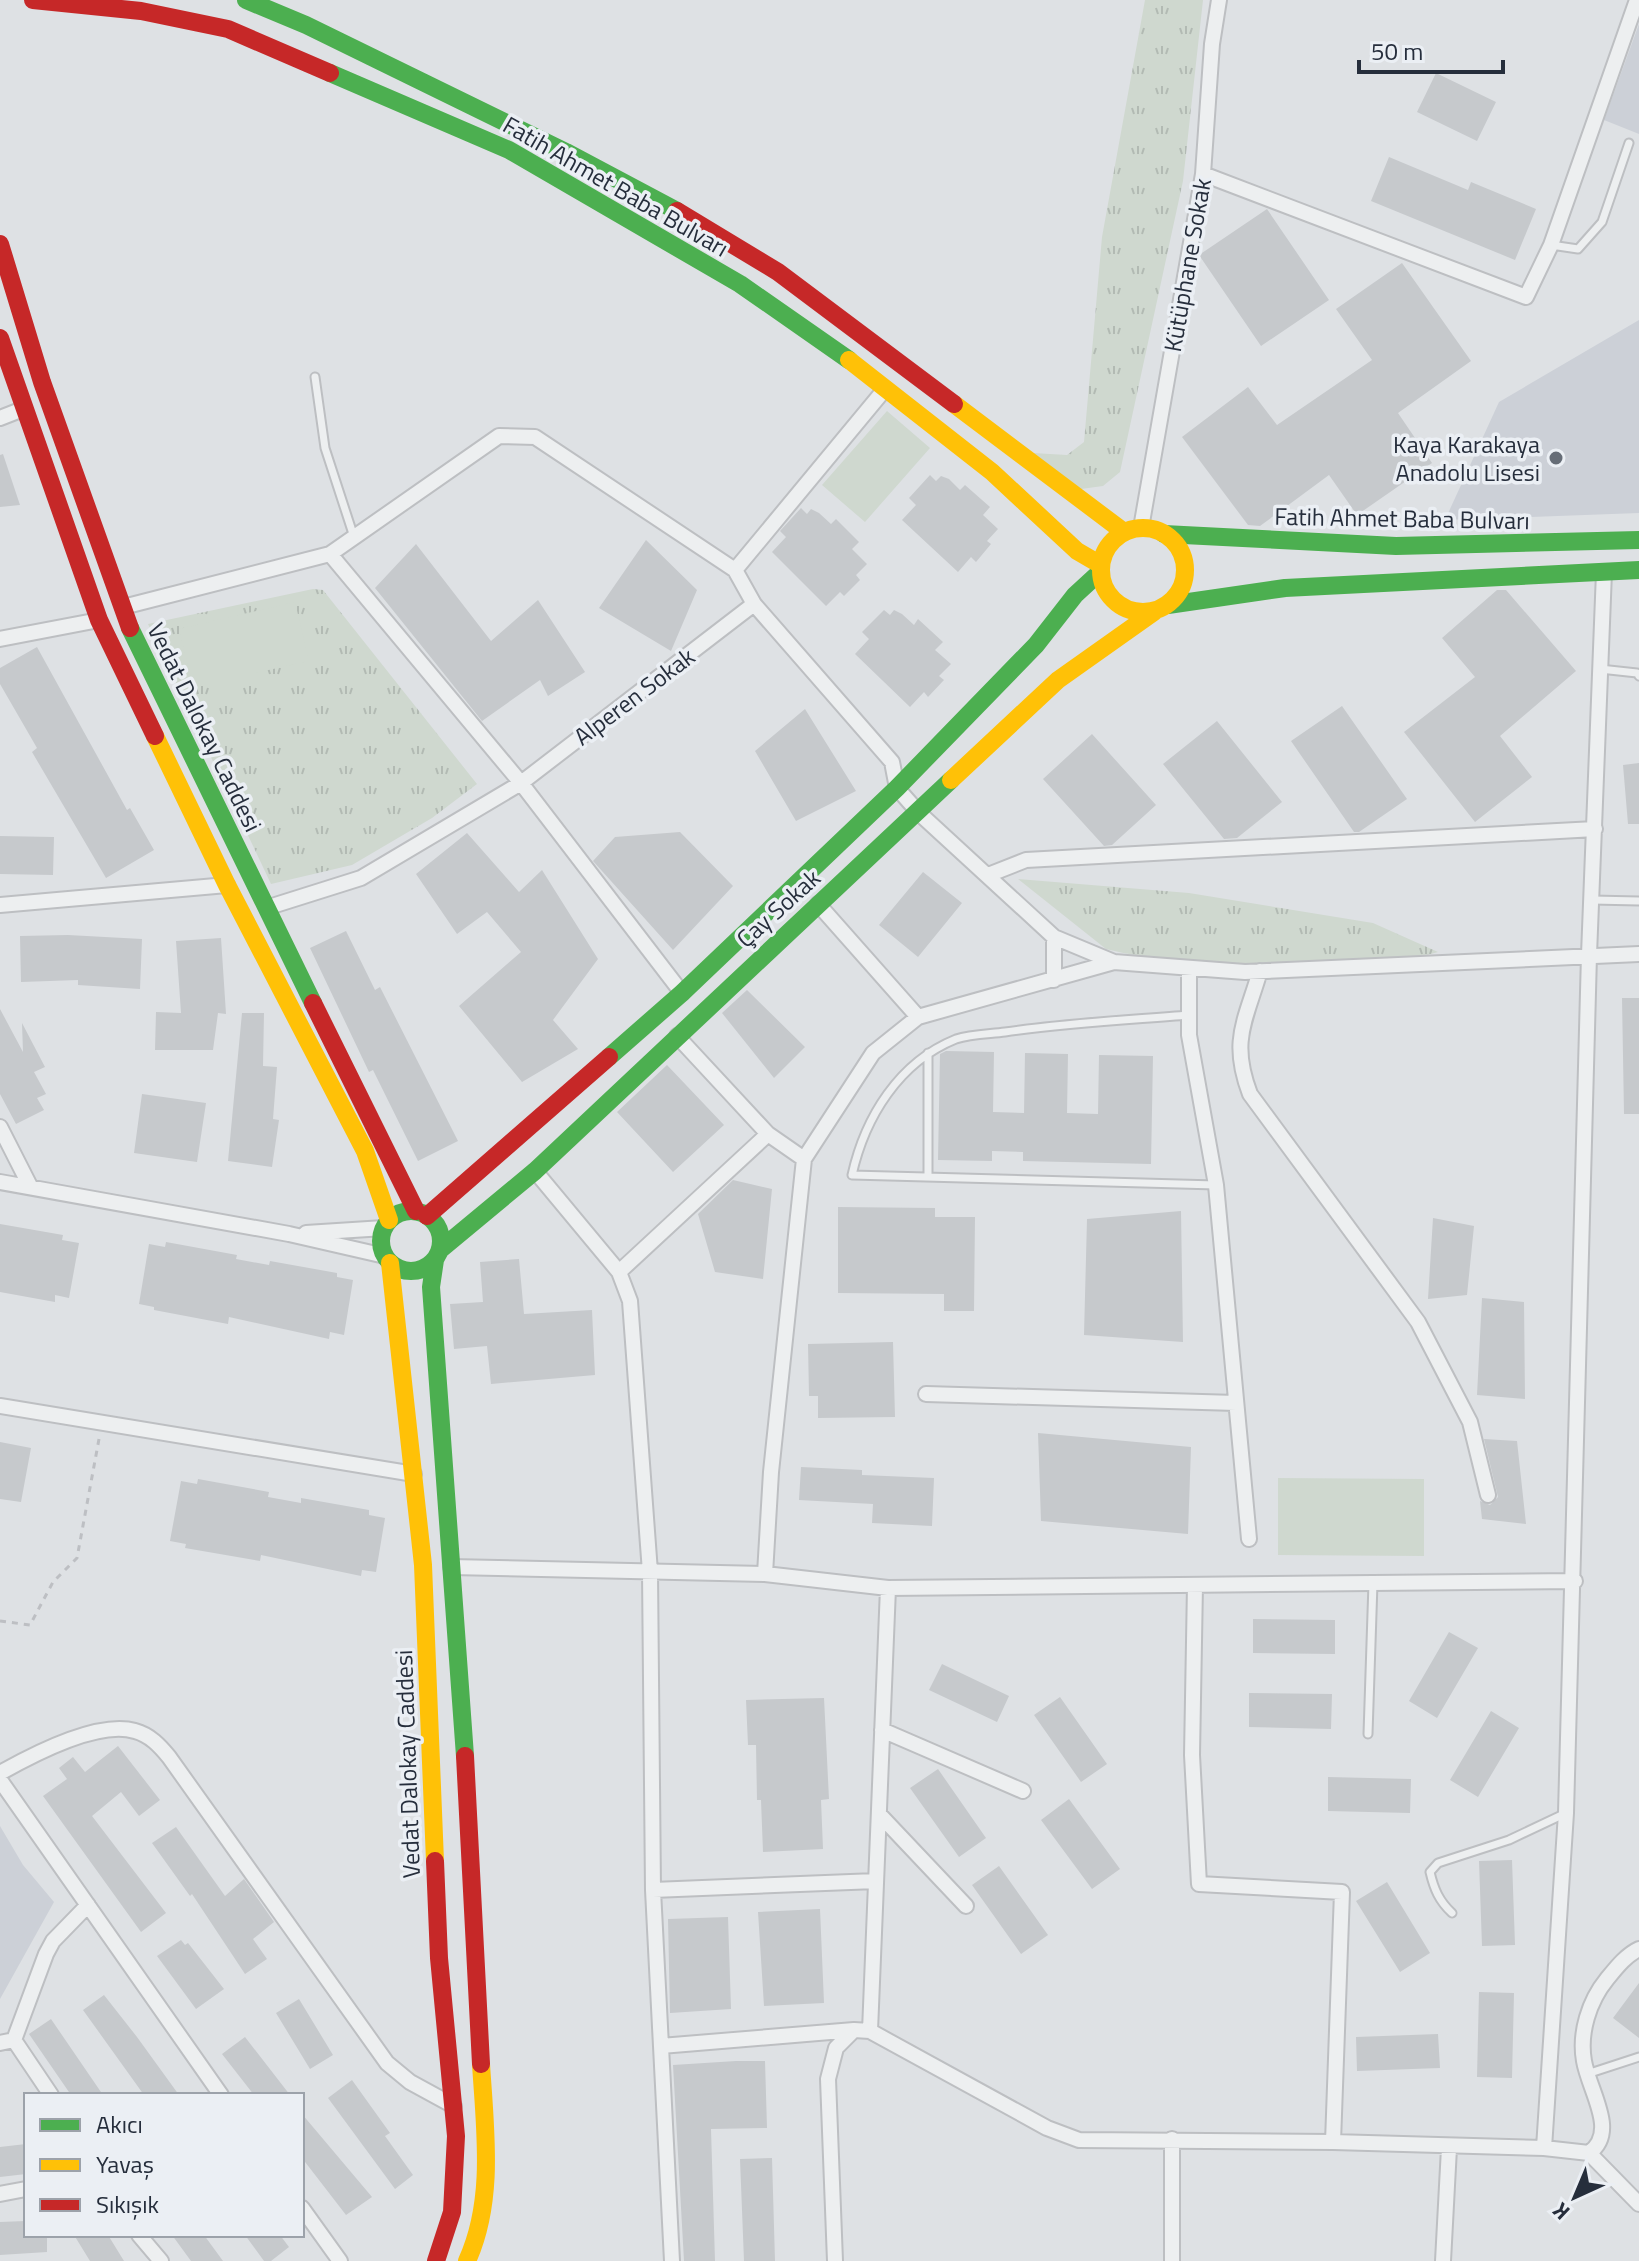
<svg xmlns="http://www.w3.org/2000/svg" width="1639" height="2261" font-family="'Titillium Web',sans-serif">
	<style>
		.built { fill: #ccd0d7 }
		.park { fill: url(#park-tufts) }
		.garden { fill: #cfd8cf }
		.building { fill: #c6c9cc }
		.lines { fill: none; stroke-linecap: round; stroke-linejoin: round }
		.lane-casing { stroke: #bdbfc2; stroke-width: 11 }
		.street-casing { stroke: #bdbfc2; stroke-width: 18 }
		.path { stroke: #bdbfc3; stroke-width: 3; stroke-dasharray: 6 6; stroke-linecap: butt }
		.lane { stroke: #edeff0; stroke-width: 7 }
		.street { stroke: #edeff0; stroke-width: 14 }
		.fast { stroke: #4caf50; stroke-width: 18 }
		.slow { stroke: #ffc107; stroke-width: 18 }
		.jam { stroke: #c62828; stroke-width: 18 }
		.poi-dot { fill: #666d77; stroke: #ebeff4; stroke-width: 3 }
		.labels { text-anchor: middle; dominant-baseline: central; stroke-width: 7; stroke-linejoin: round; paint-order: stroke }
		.street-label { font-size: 24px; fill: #262e3c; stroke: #ebeff4 }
		.poi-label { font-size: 24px; fill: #262e3c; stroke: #ebeff4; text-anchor: end }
	</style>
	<defs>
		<pattern id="park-tufts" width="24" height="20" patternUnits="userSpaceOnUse" patternTransform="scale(2)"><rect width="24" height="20" fill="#cfd8cf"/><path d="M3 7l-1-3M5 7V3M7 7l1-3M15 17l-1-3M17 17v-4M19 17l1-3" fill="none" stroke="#b2bab3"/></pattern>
	</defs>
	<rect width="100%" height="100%" fill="#dee1e4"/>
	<path class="built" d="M1639,24v110l-35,-14z
		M1639,320v193l-194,7 54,-118z
		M0,1826l23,39 31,37 -54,97z"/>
	<path class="park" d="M1145,0h58l-20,181 -63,291 -17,14 -22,3 -48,-36 34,2 17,-13 18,-205z
		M313,589l10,1 154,194 -45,34 -80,47 -81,19 -123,-260z
		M1018,879l171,14 184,30 65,29 -18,5c-96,3 -221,16 -314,-8z"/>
	<path class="garden" d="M887,411l43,37 -65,74 -43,-37z
		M295,602l14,59 -116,26 -14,-58z
		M1278,1478l146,1v77l-146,-1z"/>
	<path class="building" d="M1436,73l60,29 -19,39 -60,-29z
		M1389,157l79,33 3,-8 65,27 -21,51 -144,-59z
		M1267,209l62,91 -68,46 -62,-91z
		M1402,263l69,98 -73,52 34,50 -75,52 -28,-40 -69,51 -12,-1 -66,-88 66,-50 29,38 95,-65 -36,-51z
		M3,454l17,51 -20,2v-52z
		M930,475l6,6 5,-5 8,3 11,11 5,-5 25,22 -7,8 15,14 -11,12 4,3 -15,18 -5,-5 -13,15 -56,-52 14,-15 -7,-7z
		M801,508l6,6 4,-5 8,4 12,11 5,-5 23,23 -7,7 15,15 -11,11 4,5 -16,16 -4,-4 -14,14 -54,-54 14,-15 -6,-6z
		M646,540l51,50 -26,61 -72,-43z
		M416,544l75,97 47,-41 47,72 -37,24 -8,-16 -58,41 -107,-133z
		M1497,590h9l70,81 -76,65 32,41 -57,45 -71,-90 71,-55 -33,-39z
		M884,610l6,5 4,-5 8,4 12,11 4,-6 25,23 -8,8 16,14 -12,12 5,4 -16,17 -4,-5 -14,15 -55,-53 14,-15 -7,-7z
		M37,647l90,163 3,-2 24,42 -48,28 -74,-126 5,-4 -37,-64v-16z
		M1342,706l65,93 -48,33h-5l-63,-91z
		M805,709l51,82 -60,30 -41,-70z
		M1217,721l65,81 -45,36 -13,1 -61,-75z
		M1092,734l64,71 -44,40 -8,1 -61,-67z
		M1639,763v61h-11l-5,-59z
		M680,832l53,54 -60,64 -80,-89 22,-24z
		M467,833l52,59 23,-22 56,89 -45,61 25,29 -56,33 -63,-76 62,-54 -34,-40 -30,22 -41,-60z
		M0,836l54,1 -1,38 -53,-1z
		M923,872l39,31 -44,54 -39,-32z
		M346,931l29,59 5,-3 78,154 -40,20 -45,-91 -4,2 -59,-124z
		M68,935l74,4 -2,50 -62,-4v-5l-57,2 -1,-46z
		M221,938l5,76 -8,-1 -5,37h-58l1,-38 25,1 -5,-72z
		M747,990l58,57 -31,31 -52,-65z
		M1622,998h17v116h-15z
		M0,1009l23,43 -1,-29 23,44 -11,5 12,22 -9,4 7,12 -28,14 -16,-30z
		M242,1013h22l-1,53 14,1 -4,52 6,1 -7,47 -44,-6z
		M946,1051l48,1 -1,60 31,1 1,-60 43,1 -1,59 31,1 1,-59 54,1 -2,108 -128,-3v-9l-31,-1v10l-54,-1 2,-106z
		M667,1065l57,60 -51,47 -56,-60z
		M142,1094l64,9 -9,59 -63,-9z
		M733,1180l39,9 -9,90 -48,-7 -17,-58z
		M838,1207l97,1v9h40l-1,94h-30v-17l-106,-1z
		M1181,1211l2,131 -99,-7 3,-116z
		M1433,1218l41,8 -7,69 -39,4z
		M0,1224l63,11 -1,5 17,3 -10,55 -14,-3v7l-55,-10z
		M166,1242l71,13 -1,4 33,6 1,-4 67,12v4l16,3 -9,55 -14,-3 -1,7 -100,-22 -1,7 -74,-14v-3l-15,-3 10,-60 16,3z
		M519,1259l5,55 68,-4 3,65 -104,9 -4,-38 -33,3 -4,-45 33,-2 -3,-40z
		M1482,1298l42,4 1,97 -48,-4z
		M893,1342l2,75 -77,1v-22h-9l-1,-52z
		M1038,1433l153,14 -3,87 -147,-13z
		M1484,1439l33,2 9,83 -44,-5 -2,-18 10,4 8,-8z
		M0,1442l31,6 -10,54 -21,-3z
		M801,1467l61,3v5l72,3 -2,48 -60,-3 1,-19 -74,-4z
		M198,1479l71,13 -1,5 33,6v-5l68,12v5l16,3 -9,54 -14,-2 -1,6 -100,-21 -1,6 -75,-13 1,-4 -16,-3 11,-60 16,3z
		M1253,1619l82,1v34l-82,-1z
		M1449,1632l29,16 -41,70 -28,-17z
		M942,1664l67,32 -12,26 -68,-32z
		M1249,1693l83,1 -1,35 -82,-2z
		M1060,1697l47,67 -26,18 -47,-67z
		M824,1698l5,101 -8,1 2,49 -60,3 -2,-52h-4l-1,-55h-8l-2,-45z
		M1491,1711l28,17 -41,69 -28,-17z
		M118,1746l42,54 -21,16 -18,-24 -29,24 74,97 -25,19 -98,-136 24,-17 -8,-11 14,-11 12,15z
		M938,1769l48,69 -27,19 -49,-69z
		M1328,1777l83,2 -1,34 -82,-2z
		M1069,1799l51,70 -28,20 -51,-69z
		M176,1827l49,69 19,-17 30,43 -21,17 14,20 -22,15 -53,-80 -2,2 -38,-53z
		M1512,1860l3,85 -33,1 -3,-85z
		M999,1866l49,69 -27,19 -49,-69z
		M1387,1882l43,71 -30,19 -44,-71z
		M820,1909l4,94 -60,3 -6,-94z
		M728,1917l3,92 -61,4 -2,-94z
		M181,1940l4,5 3,-2 36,46 -28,20 -39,-53z
		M1639,1983v55l-26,-20z
		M1479,1992l35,1 -2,85 -35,-1z
		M104,1995l33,42 42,58h-35l-61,-85z
		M299,1999l34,56 -23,14 -34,-56z
		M51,2019l52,76h-32l-42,-61z
		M1438,2034l2,34 -83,3 -1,-34z
		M245,2037l45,58h-36l-32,-41z
		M736,2061h29l2,67 -56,1 4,132h-31l-11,-196z
		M352,2080l38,53 -5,3 28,39 -18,14 -67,-91z
		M302,2114l70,83 -26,18 -44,-57z
		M26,2144v30l-26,3v-30z
		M772,2158l3,103h-31l-4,-102z
		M26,2221v14h21v17l-47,3v-33z
		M74,2235h34l16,26h-34z
		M172,2235h32l19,26h-32z
		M245,2235h35l9,12 -18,14h-7z"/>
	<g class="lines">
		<g class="lane-casing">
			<path id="lane" d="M1551,245l27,4 24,-27 27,-79
				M315,377l10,71 29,89
				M1600,669l37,4 2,3
				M1592,900l47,1
				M1189,1015c-61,5 -123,8 -184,17 -15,2 -34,2 -49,7 -57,23 -91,78 -104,136l364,10
				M928,1177v-124
				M1368,1734l5,-151
				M1452,1913c-13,-12 -18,-24 -22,-41l8,-9 71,-23 55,-26
				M1587,2074l52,-17"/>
		</g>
		<g class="street-casing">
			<path id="street" d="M1203,174l323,123 25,-52 86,-245
				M0,418l23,-9
				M1141,528l62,-354 9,-130 7,-44
				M330,554l191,229 161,210
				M754,604l138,158 5,26 22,25 135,124 60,25 131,10 394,-18
				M123,607l207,-53 169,-118 36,1 200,133
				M0,639l99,-19
				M988,875l38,-15 569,-31
				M818,904l100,113
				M0,905l227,-20
				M269,907l92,-29 160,-95 233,-179 -19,-34 150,-181
				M1189,970v65l27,150 33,354
				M1260,971c-15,51 -30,70 -10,123l168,228 52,100 18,73
				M1054,980v-43
				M677,1036l91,98
				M0,1127l30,59
				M535,1171l84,101 11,29 20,271 3,318
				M0,1182l289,52 96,22
				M306,1233l78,-5
				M619,1272l149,-138 36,25 69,-106 45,-36 196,-55
				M926,1394l310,9
				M0,1406l414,68
				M451,1567l314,7 123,14 687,-7
				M765,1574l6,-102 33,-313
				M1195,1585l-3,170 7,129 143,8 -9,250
				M888,1588l-18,443 177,97 32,12 254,2 211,6 45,5
				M882,1730l141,61
				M0,1773c32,-18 98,-53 135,-42 15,4 25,15 34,26l218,306 23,19 44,24
				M0,1780l221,315
				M879,1814l87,92
				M1639,1949c-13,6 -23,19 -32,30 -18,22 -28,54 -23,82 5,30 35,71 5,92l50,51
				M14,2040l37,55
				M0,2043l14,-3 32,-86 7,-13 35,-36
				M661,2046l193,-16
				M1544,2148l22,-335 23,-858 15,-383
				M0,2194l26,-5
				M302,2208l38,53
				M139,2235l22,26
				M672,2261l-19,-371 223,-9
				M835,2261l-7,-182 8,-31 18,-18 16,1
				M1172,2261v-122
				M1443,2261l6,-113"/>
		</g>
		<path class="path" d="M0,1621l30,4 23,-43 24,-24 22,-119"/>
		<use href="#lane" class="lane"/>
		<use href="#street" class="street"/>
		<path class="fast" d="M246,0l60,25 260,127 111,59
			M330,73l179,77 231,134 109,76
			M1164,534l232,12 243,-6
			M1168,605l117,-17 354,-18
			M130,628l183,375
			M609,1057l73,-64 215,-205 139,-143 39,-50 25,-23
			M381 1241a30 30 0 1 1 60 0a30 30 0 1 1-60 0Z
			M441,1249l94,-78 416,-391
			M435,1260l-4,27 34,469"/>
		<path class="slow" d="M849,360l143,112 85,79 24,14
			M954,404l170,128
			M1101 570a42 42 0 1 1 84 0a42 42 0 1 1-84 0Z
			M155,736l72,149 138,266 24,69
			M951,780l107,-100 96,-68
			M390,1263l33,302 12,296
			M467,2261c28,-61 18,-132 14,-197"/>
		<path class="jam" d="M33,0l108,11 87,18 102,44
			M677,211l101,61 176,132
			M0,244l42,138 88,246
			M0,338l99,282 56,116
			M313,1003l103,208
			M427,1216l182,-159
			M465,1756l16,308
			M435,1861l4,97 17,178 -4,76 -16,49"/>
	</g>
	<circle class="poi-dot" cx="1556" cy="458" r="8"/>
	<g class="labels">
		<g class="street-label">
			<text transform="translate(616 186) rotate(30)">Fatih Ahmet Baba Bulvarı</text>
			<text transform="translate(1187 265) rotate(-80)">Kütüphane Sokak</text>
			<text transform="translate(1402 518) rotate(1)">Fatih Ahmet Baba Bulvarı</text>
			<text transform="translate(634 696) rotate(-37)">Alperen Sokak</text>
			<text transform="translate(205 727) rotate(64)">Vedat Dalokay Caddesi</text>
			<text transform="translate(778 908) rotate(-42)">Çay Sokak</text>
			<text transform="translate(407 1764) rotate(-92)">Vedat Dalokay Caddesi</text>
		</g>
		<g class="poi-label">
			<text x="1540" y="444">Kaya Karakaya<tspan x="1540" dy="28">Anadolu Lisesi</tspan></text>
		</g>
	</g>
	<rect x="24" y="2093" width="280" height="144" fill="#ebeff4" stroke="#9ca2aa" stroke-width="2"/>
	<rect x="40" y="2119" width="40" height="12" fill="#4caf50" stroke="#9ca2aa" stroke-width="2"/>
	<text x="96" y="2133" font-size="24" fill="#262e3c">Akıcı</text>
	<rect x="40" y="2159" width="40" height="12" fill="#ffc107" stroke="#9ca2aa" stroke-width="2"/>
	<text x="96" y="2173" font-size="24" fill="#262e3c">Yavaş</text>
	<rect x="40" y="2199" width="40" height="12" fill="#c62828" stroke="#9ca2aa" stroke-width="2"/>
	<text x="96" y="2213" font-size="24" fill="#262e3c">Sıkışık</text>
	<g transform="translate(1575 2197) rotate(224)" stroke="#ebeff4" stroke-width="6" paint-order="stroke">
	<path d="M0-6L14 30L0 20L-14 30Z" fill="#262e3c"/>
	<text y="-12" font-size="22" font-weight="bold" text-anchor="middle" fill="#262e3c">K</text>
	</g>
	<path d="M1359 60v12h144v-12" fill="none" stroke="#262e3c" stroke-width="4"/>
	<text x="1371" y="60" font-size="24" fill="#262e3c" stroke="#ebeff4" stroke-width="6" paint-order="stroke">50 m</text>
</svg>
